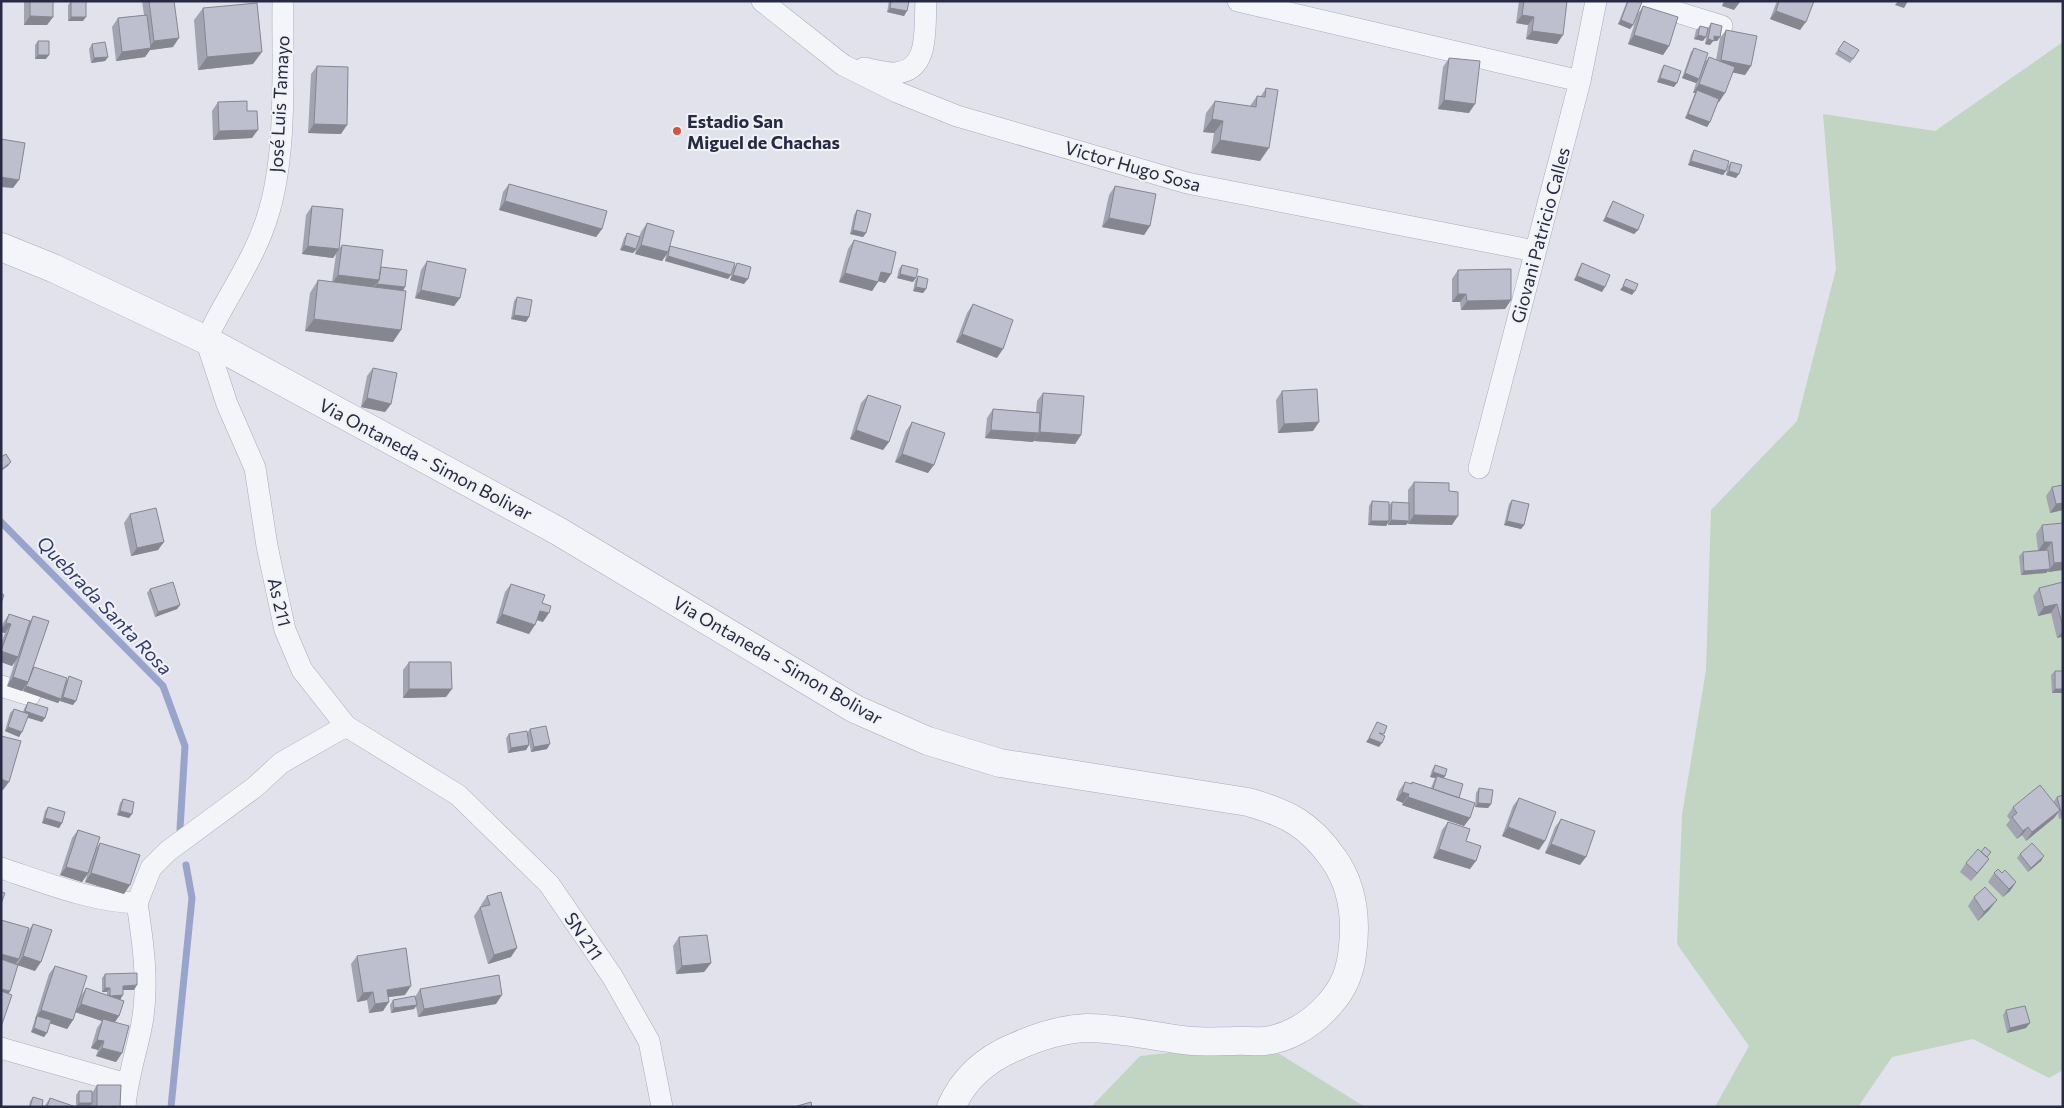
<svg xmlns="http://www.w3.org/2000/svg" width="2064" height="1108" font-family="Commissioner,sans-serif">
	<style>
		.green { fill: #c1d5c2 }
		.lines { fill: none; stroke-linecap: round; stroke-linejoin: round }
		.stream { stroke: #99a4cd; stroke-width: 7 }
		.minor-casing { stroke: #aaabb9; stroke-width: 22 }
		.tertiary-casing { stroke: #aaabb9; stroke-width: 29 }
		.minor { stroke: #f4f5f9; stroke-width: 21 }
		.tertiary { stroke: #f4f5f9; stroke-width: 28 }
		.wall { fill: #a3a4b1 }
		.shaded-wall { fill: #858690 }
		.building { fill: #bebfce; stroke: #858690 }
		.poi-dot { fill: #d9523d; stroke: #f1f2f8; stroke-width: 2 }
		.labels { text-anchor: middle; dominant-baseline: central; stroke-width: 4; stroke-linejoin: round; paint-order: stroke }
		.street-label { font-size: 18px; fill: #282a44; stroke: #f1f2f8 }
		.poi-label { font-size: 18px; font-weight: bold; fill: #282a44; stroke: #f1f2f8; text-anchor: start }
		.water-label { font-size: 19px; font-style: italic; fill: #2f3b7b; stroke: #f1f2f8 }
	</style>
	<rect width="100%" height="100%" fill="#e1e2eb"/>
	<path class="green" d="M2063,42v1028l-14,8 -76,-39 -81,18 -34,50h-143l34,-61 -72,-102 5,-129 24,-145 5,-160 86,-89 39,-152 -13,-155 112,17z
		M1262,1043l103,64h-274l49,-51z"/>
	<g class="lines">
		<path class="stream" d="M1,522l162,164 22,60 -5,83
			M171,1107l21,-209 -6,-33"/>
		<g class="minor-casing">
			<path id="minor" d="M283,1c-1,67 5,153 -16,217 -14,44 -42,81 -61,122l21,64 28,64 12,78 18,84 17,40 44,56 112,69 91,89 63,92 37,65 13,66
				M762,1l81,64 54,27 60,24 230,67 348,68
				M1238,1l342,80
				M1641,1l81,25
				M864,68c10,2 21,5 31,5 36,-2 29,-47 31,-72
				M1479,468l101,-387 16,-80
				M1,686l29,9
				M1,868c45,15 89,33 136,35l14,-35 17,-17 87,-64 26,-24 65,-37
				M1,1048l126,36
				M125,1107c2,-29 12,-56 17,-84 7,-39 1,-81 -5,-120"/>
		</g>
		<g class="tertiary-casing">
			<path id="tertiary" d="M1,247l52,21 153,72 352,191 297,178 73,32 72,22 248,39c39,11 61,22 85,56 21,29 24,62 19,97 -3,23 -12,39 -29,56 -15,15 -37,28 -59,30 -10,1 -20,-1 -30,0 -14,0 -28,1 -42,0 -34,-3 -70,-13 -105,-13 -26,1 -48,8 -72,19 -29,12 -51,31 -64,60"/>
		</g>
		<use href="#minor" class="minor"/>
		<use href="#tertiary" class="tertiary"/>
	</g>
	<path class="wall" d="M24,1h29v16l-6,8h-23z
		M71,1h15l-3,20h-15v-16z
		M142,1h32l-1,46 -23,3 -5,7 -29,4 -4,-34 6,-9 26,-3z
		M889,1h20l-5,15 -17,-4z
		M1519,1h48l-10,43 -31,-5 2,-14 -12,-2z
		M1627,1h14l-3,13 5,-8 26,40 -6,9 -35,-11 9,-28 -4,9 -3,4 -12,-5z
		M1777,1h37l-14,29 -30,-11z
		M203,8l50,56 -55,6 -4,-50z
		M1711,23l9,14 -3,4h-4l-3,4 -5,-1 3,-16z
		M1700,26l3,15 -9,-2 2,-9z
		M1726,30l25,36 -6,9 -12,-3 -14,30h-1l-8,20 -3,5 -22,-9 10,-25h-2l3,-10 -14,-5 9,-26 3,-4 11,14 4,-5 7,3 4,-22z
		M38,41l8,18h-11v-14z
		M1844,41l9,18 -3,4 -15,-9z
		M92,44l16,13 -3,4 -14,2 -2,-14z
		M1449,58l20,55 -31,-4 5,-42z
		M1664,65l10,22 -17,-5 4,-12z
		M317,66l24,68 -33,-1 3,-59z
		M1266,88l-6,73 -49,-8 3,-20 -11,-1 3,-19 9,-12 35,5 7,-10h4z
		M218,102l29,9 5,27 -39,2 -1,-29z
		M1694,150l32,21 -3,4 -35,-10 3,-10z
		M1731,162l5,16 -10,-3 2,-9z
		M509,184l93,45 -6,8 -97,-27 4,-18z
		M1115,186l35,40 -6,9 -42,-8 7,-32z
		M1613,201l25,29 -4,4 -31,-13 7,-15z
		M312,206l27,43 3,-4 39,22 24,20 -2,4 -10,51 -88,-11 5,-38 8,-13 14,2 4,-28 -3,4 -31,-4 4,-39z
		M857,210l9,23 -3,4 -13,-3 4,-19z
		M647,223l22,24 59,32 -63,-18 1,-6 -4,6 -27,-7 1,-4 -3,3 -13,-3 4,-12 3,-5 12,4 2,-5z
		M854,240l37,34 -6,9 -7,-2 -6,10 -33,-9 9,-33z
		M427,261l33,37 -6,8 -39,-8 6,-28z
		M737,263l7,21 -14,-4 4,-13z
		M1582,263l20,29 -28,-12 5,-12z
		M902,265l11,17 -16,-4 2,-9z
		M1458,270l53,30 -6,9 -44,1 -1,-8h-8v-23z
		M918,276l8,13 -3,4 -10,-2 2,-10z
		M517,297l12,20 -3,5 -15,-3 3,-18z
		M973,304l24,54 -41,-16 11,-29z
		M373,368l18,36 -6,8 -24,-5 6,-31z
		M1282,391l31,40 -35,2 -2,-33z
		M1043,393l38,42 -6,9 -41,-3v-1l-1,2 -48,-4 2,-20 6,-9 43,3 1,-11z
		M868,395l21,47 -6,8 -33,-11 11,-36z
		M912,422l16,51 -33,-11 11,-31z
		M1414,482l35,9 3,34 -44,-1v-1l-2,2h-18v-2l-2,3 -18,-1 1,-19 3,-5 17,4 3,-3 16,1v-13z
		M2063,485v25l-13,3 -4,-17 6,-9z
		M1512,500l12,25 -3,4 -17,-4 5,-21z
		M130,514l28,36 -27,6 -7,-33z
		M2063,523v47l-15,2v-1l-2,2 -25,2 -2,-19 4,-4 15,-2 -2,-16 6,-9z
		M2063,582v63l-2,-8 -4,1 -6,-25 -13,3 -5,-20 6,-8z
		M511,584l31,19 1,19 -6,-2 -8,14 -33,-11 9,-31z
		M150,589l30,16 -3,4 -22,8 -8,-24z
		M9,614l21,7 3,-5 1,51 33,14 2,-5 4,29 -13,-4v-2l-2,4 -35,-12 1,-2 -2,2 -15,-5 8,-24 -3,4 -11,-4v-19l4,-10 -4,-1v-4l2,-5z
		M409,662l37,35 -43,1v-28z
		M2055,671h8v22h-11l-1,-18z
		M28,702l17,16 -3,4 -14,-5 -9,20 -14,-6 5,-18 4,-4 9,3 2,-5z
		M530,729l17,20 -16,3 -3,-16 1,9 -3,5 -18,3 -2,-15 3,-4 18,-1z
		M1435,765l10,11 -1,2 15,20 11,20 -6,8 -62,-21 1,-2 -7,-3 3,-9 6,-9 6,2 1,-2 19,6 4,-10 -5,-1 2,-7z
		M1479,788l12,16 -3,4 -13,-1 1,-14z
		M2063,795v23l-4,1 -1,-6 -4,5 -28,23 -4,-6 -5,4 -11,-14 4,-5 -3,-4 6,-9 41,-4v-2l3,-4z
		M1519,798l20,52 -37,-14 11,-30z
		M123,799l9,15 -3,4 -12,-3 3,-12z
		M48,807l14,16 -3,5 -17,-5 3,-12z
		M1561,819l19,46 -35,-12 10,-26z
		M1448,822l18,19 4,28 -37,-11 9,-28z
		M78,830l19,17 3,-4 24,51 -39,-12 2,-7 -5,7 -22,-7 12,-37z
		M2020,854l21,7 -13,11 -11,-14z
		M1987,857l2,2 -18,22 -11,-9 6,-9z
		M1994,873h8l14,9 -6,9 -7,6 -15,-15z
		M487,896l24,61 -23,7 -14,-48 6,-9h2l-1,-2z
		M1974,897l16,12 -12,12 -10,-15z
		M1,920l28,10 4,-6 2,47 -17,-6 -8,26 -1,3z
		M679,937l32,26 -7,9 -28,2 -3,-28z
		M357,956l48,39 -17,2 -5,14 -14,2 -2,-13 -10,2 -6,-38z
		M55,966l18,54 -6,9 -17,-6 -6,14 -13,-5 18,-58z
		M105,974l29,16h-11l-3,10 -1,16 -5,6 8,31 -6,9 -20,-6 2,-6 -7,-2 6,-20 5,-7 -27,-9 5,-15 6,-9 21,7v-3h-5v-14z
		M420,989l76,15 -78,13 -2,-11 -2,3 -23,4 -1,-8 3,-5 22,-3z
		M2006,1010l20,18 -19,5 -4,-18z
		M97,1085l23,22h-29v-3l-1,3h-46l6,-9 26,9v-12l3,-4 13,2z
		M33,1097l9,10h-13l1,-6z"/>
	<path class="shaded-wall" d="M1724,1h15l1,1 -6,8 -12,-4z
		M1898,1h10l-4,7 -9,-3z
		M890,8l17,3 -3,5 -17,-4z
		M1776,11l30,11 -6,8 -30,-11z
		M1522,15l12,2 -6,8 -12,-2z
		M30,16l23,1 -6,8h-23z
		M71,17h15l-3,4h-15z
		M1621,20l12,5 -3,4 -12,-5z
		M1532,31l31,4 -6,9 -31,-5z
		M1634,35l35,11 -6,9 -35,-11z
		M1698,35l8,2 -3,4 -9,-2z
		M1714,36l6,1 -3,4h-4l-3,4 -5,-1 3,-5z
		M179,38l-6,9 -23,3 -5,7 -29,4 6,-9 27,-4 5,-7z
		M262,52l-9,12 -55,6 9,-13z
		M38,55h11l-3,4h-11z
		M108,57l-3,4 -14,2 3,-5z
		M1721,60l30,6 -6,9 -30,-6z
		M1685,73l14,6 -3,4 -14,-5z
		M1660,78l17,5 -3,4 -17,-5z
		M1699,84l26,9 -6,9 -23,-8 1,-4 -2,3h-2z
		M1444,100l31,4 -6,9 -31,-4z
		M1688,114l22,8 -3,5 -22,-9z
		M1212,119l11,2 -9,12 -11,-1z
		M314,124l33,1 -6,9 -33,-1z
		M258,130l-6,8 -39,2 6,-9z
		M1220,140l49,8 -9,13 -49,-8z
		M1691,161l35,10 -3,4 -35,-10z
		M1729,171l10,3 -3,4 -10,-3z
		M1,177l18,3 -6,8 -12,-1z
		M505,201l97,28 -6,8 -97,-27z
		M1606,217l32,13 -4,4 -31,-13z
		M1109,218l41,8 -6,9 -42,-8z
		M853,230l13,3 -3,4 -13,-3z
		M624,245l12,4 -3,4 -13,-3z
		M641,245l27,7 -6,9 -27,-7z
		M308,246l31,3 -6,9 -31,-4z
		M668,256l63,19 -3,4 -63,-18z
		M881,272l10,2 -6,9 -10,-3z
		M845,273l33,9 -6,9 -33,-9z
		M900,274l16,4 -3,4 -16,-4z
		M338,275l41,5 -6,8 -41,-5z
		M733,275l15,4 -4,5 -14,-4z
		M1577,276l28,11 -3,5 -28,-12z
		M377,284l28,3 -3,5 -28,-4z
		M1623,286l12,5 -3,4 -12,-5z
		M916,287l10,2 -3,4 -10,-2z
		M421,290l39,8 -6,8 -39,-8z
		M1458,294h8l-6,8h-8z
		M1511,300l-6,9 -44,1 6,-9z
		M514,315l15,2 -3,5 -15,-3z
		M314,319l87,11 -8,12 -88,-11z
		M962,334l41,15 -6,9 -41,-16z
		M367,398l24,6 -6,8 -24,-5z
		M1319,422l-6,9 -35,2 6,-9z
		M856,430l33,12 -6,8 -33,-11z
		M991,430l48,3 -6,9 -48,-4z
		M1040,432l41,3 -6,9 -41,-3z
		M902,454l32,11 -6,8 -33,-11z
		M11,462l-3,4 -7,5 1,-2z
		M2063,503v7l-13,3 6,-9z
		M1414,515l44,1 -6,9 -44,-1z
		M1391,520l18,1 -3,4h-18z
		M1371,521h18l-3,5 -18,-1z
		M1507,521l17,4 -3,4 -17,-4z
		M164,542l-6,8 -27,6 6,-8z
		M2044,542h8l-6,8 -8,1z
		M2063,562v8l-15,2 6,-9z
		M2050,569l-4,4 -25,2 3,-4z
		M2057,604l-6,9 -13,3 6,-9z
		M180,605l-3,4 -22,8 3,-5z
		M540,611l9,2 -6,9 -9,-3z
		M502,614l33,11 -6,9 -33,-11z
		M6,623l5,1 -6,9 -4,-1v-2z
		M2063,631v3l-2,3 -4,1z
		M1,651l17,6 -6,9 -11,-4z
		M13,677l15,5 -6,9 -15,-5z
		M26,686l35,13 -3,4 -35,-12z
		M409,689h43l-6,8 -43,1z
		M2055,689h8v4h-11z
		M63,697l13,4 -3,4 -13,-4z
		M25,711l20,7 -3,4 -20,-6z
		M8,727l14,5 -3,5 -14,-6z
		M1369,738l13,5 -3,4 -13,-5z
		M550,744l-3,5 -16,3 3,-5z
		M529,745l-3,5 -18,3 3,-5z
		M1433,772l12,4 -3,5 -5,-5 -2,2 -5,-1z
		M1,779l8,3 -6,8h-2z
		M1402,792l7,2 -6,9 -7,-3z
		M1408,797l62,21 -6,8 -62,-21z
		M1478,803l13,1 -3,4 -13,-1z
		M2060,810l-6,8 -28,23 6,-9z
		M120,811l12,3 -3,4 -12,-3z
		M45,818l17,5 -3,5 -17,-5z
		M1508,827l37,14 -6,9 -37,-14z
		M2028,827l-6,8 -5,4 6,-8z
		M1551,844l35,13 -6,8 -35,-12z
		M1439,849l37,12 -6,8 -37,-11z
		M2044,856l-3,5 -13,11 3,-4z
		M1989,859l-6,8 -12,14 6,-8z
		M66,867l22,6 -6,9 -22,-7z
		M91,873l39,12 -6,9 -39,-12z
		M2016,882l-6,9 -7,6 6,-8z
		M1997,900l-7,9 -12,12 6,-9z
		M517,948l-6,9 -23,7 6,-9z
		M1,954l18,5 -6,9 -12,-3z
		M23,956l18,6 -6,9 -18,-6z
		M711,963l-7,9 -28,2 6,-8z
		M137,985l-3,5h-14l3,-4z
		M411,986l-6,9 -24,3 6,-8z
		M105,988h5l-3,4h-5z
		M1,989l9,2 -6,9 -3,-1z
		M373,992l-6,8 -10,2 6,-9z
		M123,995l-3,5h-13l3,-4z
		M502,995l-6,9 -78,13 6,-8z
		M389,1002l-6,9 -14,2 6,-9z
		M81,1004l38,12 -6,9 -10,-6 -1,2 -27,-9z
		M417,1005l-3,4 -23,4 3,-5z
		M41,1010l32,10 -6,9 -30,-10v-3l-1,3 -1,-1z
		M2030,1023l-4,5 -19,5 3,-5z
		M34,1028l13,5 -3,4 -13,-5z
		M97,1040l7,1 -6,9 -7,-2z
		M102,1048l20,5 -6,9 -20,-6z
		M79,1103h13l-2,4h-14z"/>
	<path class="building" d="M30,1h23v16l-23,-1z
		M71,1h15v16h-15z
		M149,1h25l5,37 -25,3z
		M891,1h18l-2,10 -17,-3z
		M1524,1h43l-4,34 -31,-4 2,-14 -12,-2z
		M1628,1l14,1 -9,23 -12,-5z
		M1779,1h35l-8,21 -30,-11z
		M257,3l5,49 -55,5 -4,-49z
		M1643,6l35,11 -9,29 -35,-11z
		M147,15l4,33 -29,4 -4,-34z
		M1711,23l11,3 -2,11 -6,-1v5l-6,-2z
		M1700,26l8,2 -2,9 -8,-2z
		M1726,30l31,6 -6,30 -30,-6z
		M38,41h11v14h-11z
		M1844,41l15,9 -6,9 -15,-9z
		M105,42l3,15 -14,1 -2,-14z
		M1694,48l14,5 -9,26 -14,-6z
		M1709,57l26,10 -10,26 -26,-9z
		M1449,58l31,3 -5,43 -31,-4z
		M1664,65l17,6 -4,12 -17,-5z
		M317,66l31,1 -1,58 -33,-1z
		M1266,88l12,2 -9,58 -49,-8 3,-19 -11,-2 3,-18 41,6 1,-11 8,1z
		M1697,90l22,9 -9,23 -22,-8z
		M247,101v10h10l1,19 -39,1 -1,-29z
		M1,139l24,4 -6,37 -18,-3z
		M1694,150l35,11 -3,10 -35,-10z
		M1731,162l11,3 -3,9 -10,-3z
		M509,184l98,27 -5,18 -97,-28z
		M1115,186l41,8 -6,32 -41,-8z
		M1613,201l31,14 -6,15 -32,-13z
		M312,206l31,3 -4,40 -31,-3z
		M857,210l14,4 -5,19 -13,-3z
		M647,223l27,8 -6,21 -27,-7z
		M627,233l13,4 -4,12 -12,-4z
		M854,240l42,12 -5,22 -10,-2 -3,10 -33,-9z
		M342,245l41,5 -4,30 -41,-5z
		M670,246l65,17 -4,12 -63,-19z
		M427,261l39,8 -6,29 -39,-8z
		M737,263l14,4 -3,12 -15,-4z
		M1582,263l28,12 -5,12 -28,-11z
		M902,265l16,4 -2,9 -16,-4z
		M381,267l26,3 -2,17 -28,-3 2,-4z
		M1511,269v31l-44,1 -1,-7h-8v-24z
		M918,276l10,3 -2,10 -10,-2z
		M1626,279l12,5 -3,7 -12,-5z
		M318,280l88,11 -5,39 -87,-11z
		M517,297l15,3 -3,17 -15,-2z
		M973,304l40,16 -10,29 -41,-15z
		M373,368l24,5 -6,31 -24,-6z
		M1317,389l2,33 -35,2 -2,-33z
		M1043,393l41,3 -3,39 -41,-3z
		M868,395l33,11 -12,36 -33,-12z
		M993,409l47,4 -1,20 -48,-3z
		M912,422l33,11 -11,32 -32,-11z
		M6,454l5,8 -9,7 -1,-12z
		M1414,482l35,1v8l9,1v24l-44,-1z
		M2063,485v18l-7,1 -4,-17z
		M1512,500l17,4 -5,21 -17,-4z
		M1372,501l17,1v19h-18z
		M1392,502l17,1v18l-18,-1z
		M156,508l8,34 -27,6 -7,-34z
		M2063,523v39l-9,1 -2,-21h-8l-2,-17z
		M2048,550l2,19 -26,2 -1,-19z
		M173,582l7,23 -22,7 -8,-23z
		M2063,582v45l-6,-23 -13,3 -5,-19z
		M511,584l34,11 -3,8 9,3 -2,7 -9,-2 -5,14 -33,-11z
		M1,593l3,2 -3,8z
		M9,614l21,7 -12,36 -17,-6 10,-27 -5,-1z
		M33,616l16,5 -21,61 -15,-5z
		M409,662h42l1,27h-43z
		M34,667l33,11 -6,21 -35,-13 2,-4z
		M2055,671h8v18h-8z
		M69,676l13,5 -6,20 -13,-4z
		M28,702l20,6 -3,10 -20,-7z
		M14,709l15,5 -7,18 -14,-5z
		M1377,722l10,4 -3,8 -5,-1 6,3 -3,7 -13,-5z
		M546,726l4,18 -16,3 -4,-18z
		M527,731l2,14 -18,3 -2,-14z
		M1,736l20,5 -12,41 -8,-3z
		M1435,765l12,4 -2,7 -12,-4z
		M1437,776l26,8 -4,14 -26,-9z
		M1405,782l7,2v-2l63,21 -5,15 -62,-21 1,-3 -7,-2z
		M2040,785l20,25 -28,22 -4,-5 -5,4 -11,-14 5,-4 -4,-6z
		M1479,788l14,2 -2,14 -13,-1z
		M2063,795v20h-1l-5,-18z
		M1519,798l37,14 -11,29 -37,-14z
		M123,799l11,3 -2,12 -12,-3z
		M48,807l17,5 -3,11 -17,-5z
		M1561,819l34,12 -9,26 -35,-13z
		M1448,822l22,7 -4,12 15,5 -5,15 -37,-12z
		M78,830l22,7 -12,36 -22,-6z
		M100,843l40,12 -10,30 -39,-12z
		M2032,843l12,13 -13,12 -11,-14z
		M1985,847l6,5 -4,5 -6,-5z
		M1978,849l11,10 -12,14 -11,-10z
		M1998,869l4,4 3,-3 11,12 -7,7 -15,-16z
		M1985,887l12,13 -13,12 -10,-15z
		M1,892l4,1 -4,11z
		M501,892l16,56 -23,7 -14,-48 10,-2 -3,-9z
		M1,920l28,8 -10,31 -18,-5z
		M33,924l19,6 -11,32 -18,-6z
		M707,935l4,28 -29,3 -3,-29z
		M406,948l5,38 -24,4 2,12 -14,2 -2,-12 -10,1 -6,-37z
		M1,959l17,6 -8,26 -9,-2z
		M55,966l32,10 -14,44 -32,-10z
		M137,973v12l-14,1v9l-13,1v-8h-5v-14z
		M499,975l3,20 -78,14 -4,-20z
		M86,988l38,13 -5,15 -38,-12z
		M1,991l11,4 -11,32z
		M415,996l2,9 -23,3 -1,-8z
		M2025,1006l5,17 -20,5 -4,-18z
		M37,1016l14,4 -4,13 -13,-5z
		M103,1019l26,7 -7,27 -20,-5 2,-7 -7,-1z
		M97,1085h24l-1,22h-23z
		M79,1091h13v12h-13z
		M33,1097l10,3 -1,7h-12z
		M50,1098l26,9h-29z
		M811,1102l1,5h-18z"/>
	<circle class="poi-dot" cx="677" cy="131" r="5"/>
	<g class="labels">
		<g class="street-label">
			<text transform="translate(279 104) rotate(-87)">José Luis Tamayo</text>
			<text transform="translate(1133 166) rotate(16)">Victor Hugo Sosa</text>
			<text transform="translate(1540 235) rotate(-75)">Giovani Patricio Calles</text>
			<text transform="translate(426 459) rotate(28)">Via Ontaneda - Simon Bolivar</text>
			<text transform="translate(280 602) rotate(77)">As 211</text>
			<text transform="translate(778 660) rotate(30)">Via Ontaneda - Simon Bolivar</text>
			<text transform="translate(584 936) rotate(56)">SN 211</text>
		</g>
		<g class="poi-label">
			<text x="687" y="121">Estadio San<tspan x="687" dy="21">Miguel de Chachas</tspan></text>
		</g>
		<g class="water-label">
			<text transform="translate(105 605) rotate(46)">Quebrada Santa Rosa</text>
		</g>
	</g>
	<rect width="2064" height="1108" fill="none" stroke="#282a44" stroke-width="5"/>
</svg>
